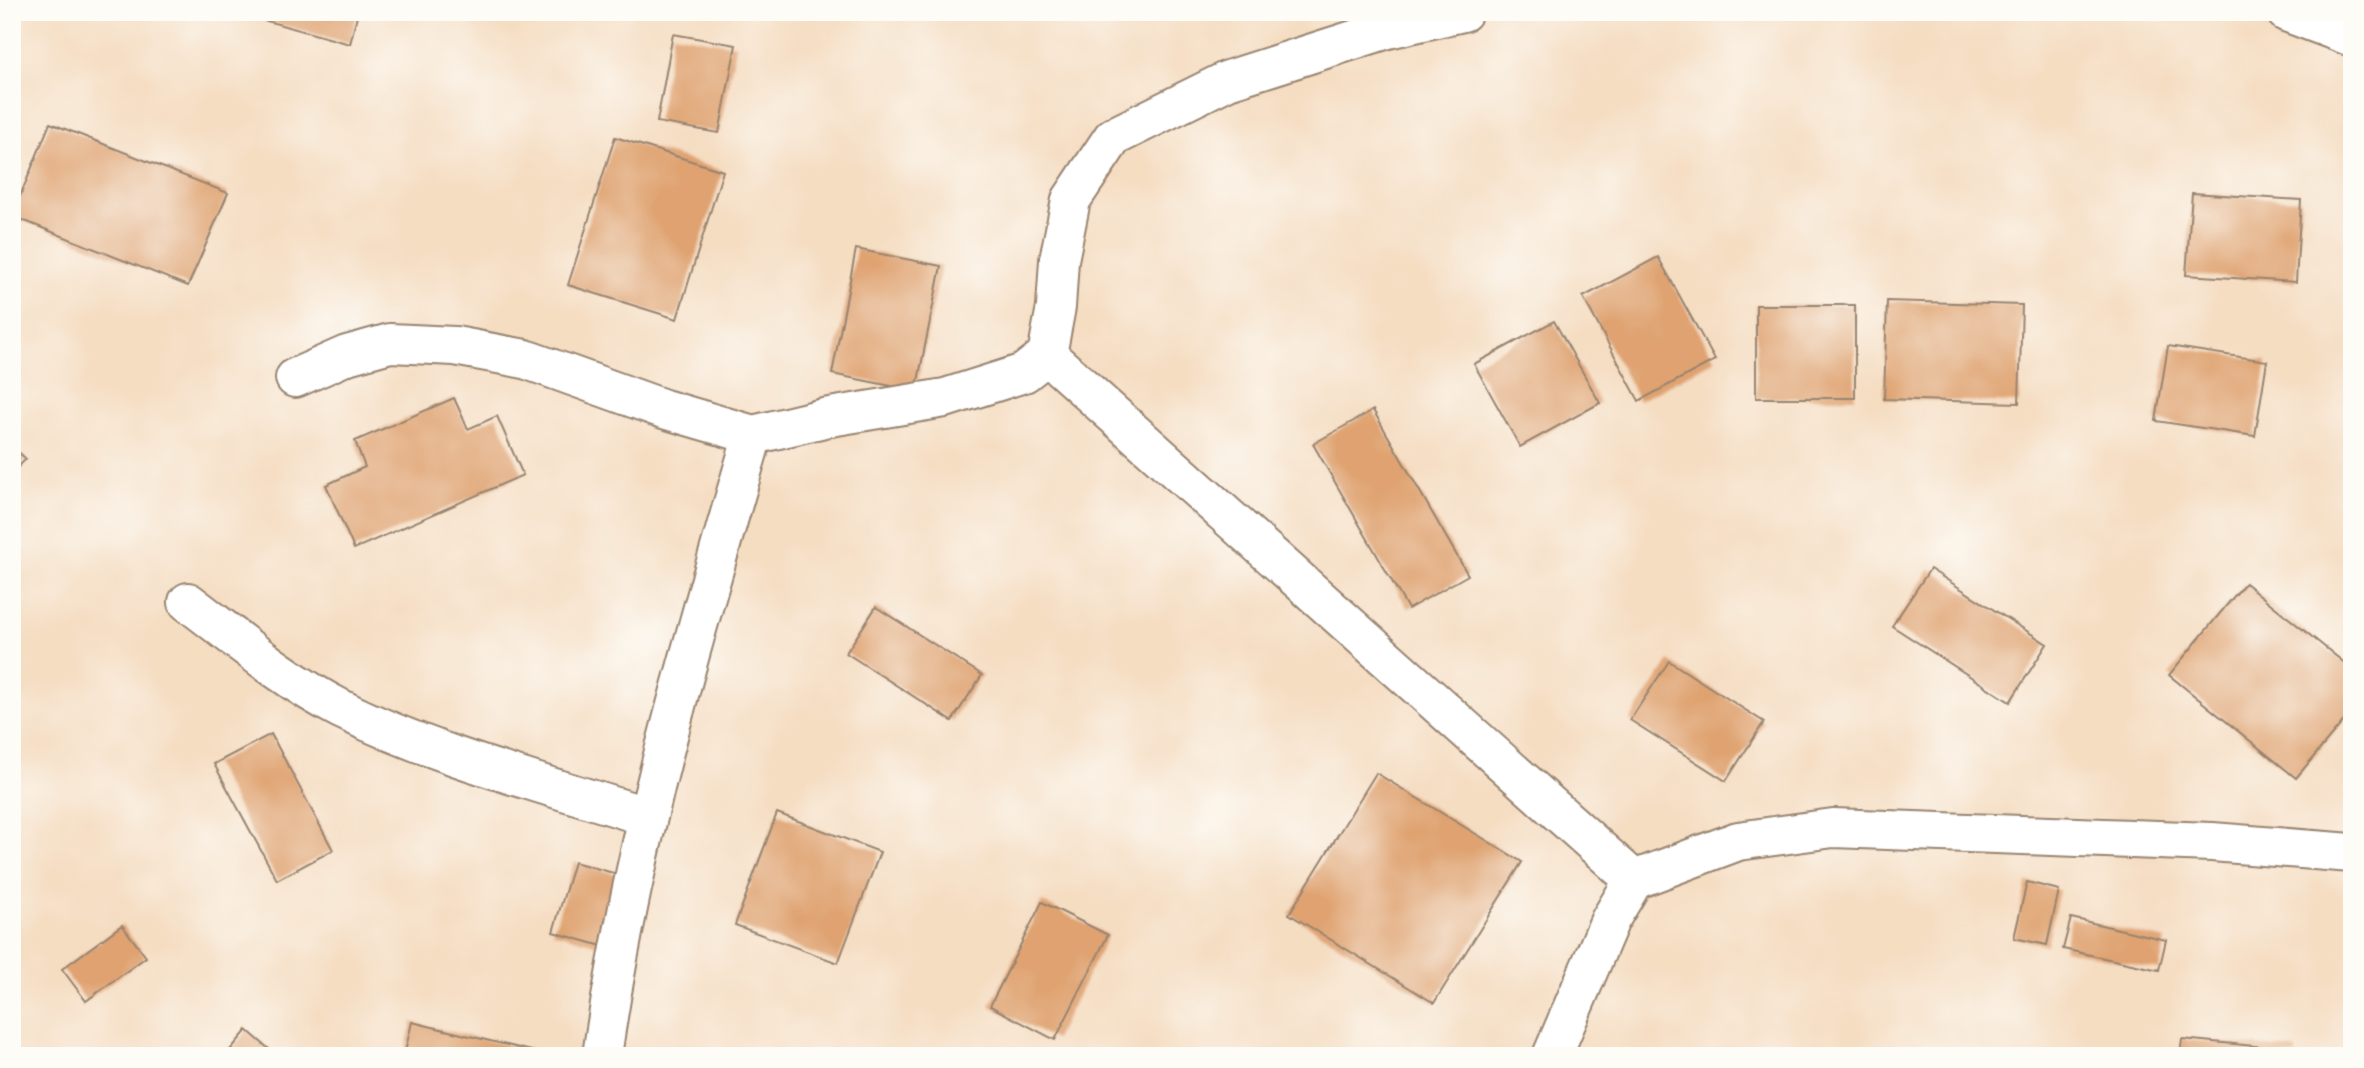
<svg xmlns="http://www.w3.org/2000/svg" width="2364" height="1068" font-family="Vollkorn,serif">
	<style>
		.building { fill: #dfa270 }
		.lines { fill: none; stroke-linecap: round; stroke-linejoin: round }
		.minor-casing { stroke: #988470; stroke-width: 42 }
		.minor { stroke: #fff; stroke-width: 38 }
	</style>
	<rect width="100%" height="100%" fill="#fdfcf7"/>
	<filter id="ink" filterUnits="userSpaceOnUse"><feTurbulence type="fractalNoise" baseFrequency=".0143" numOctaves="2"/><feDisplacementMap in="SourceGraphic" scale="14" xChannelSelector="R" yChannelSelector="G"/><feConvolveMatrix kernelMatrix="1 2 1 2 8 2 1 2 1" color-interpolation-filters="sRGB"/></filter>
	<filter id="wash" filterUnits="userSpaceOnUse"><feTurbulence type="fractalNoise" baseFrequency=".00686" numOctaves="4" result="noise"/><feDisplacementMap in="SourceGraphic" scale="28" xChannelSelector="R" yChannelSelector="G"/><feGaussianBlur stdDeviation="1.57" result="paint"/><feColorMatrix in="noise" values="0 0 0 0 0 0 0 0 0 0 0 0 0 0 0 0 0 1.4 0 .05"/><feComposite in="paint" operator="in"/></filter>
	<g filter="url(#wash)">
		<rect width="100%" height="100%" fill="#f5ddc2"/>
		<g id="blocks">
			<path class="building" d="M234,12h124l-8,32z
				M673,34l63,11 -17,88 -62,-11z
				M50,123l178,70 -40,93 -176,-70z
				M615,137l108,34 -46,148 -109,-34z
				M2192,193l109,7 -5,82 -110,-7z
				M856,249l85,17 -25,125 -84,-17z
				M1658,257l57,103 -76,41 -56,-104z
				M1887,301l135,4 -3,98 -135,-4z
				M1756,305h99v93h-99z
				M1554,321l46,82 -80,44 -46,-83z
				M2168,346l99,15 -12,75 -99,-15z
				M454,398l14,31 29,-13 26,59 -169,74 -28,-64 39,-18 -10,-26z
				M1373,410l95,165 -60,34 -95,-165z
				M12,446l14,13 -14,14z
				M1930,569l117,75 -37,58 -118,-76z
				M2245,583l107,86v42l-56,67 -127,-103z
				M876,607l106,68 -30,46 -106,-68z
				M1669,661l95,61 -38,59 -96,-61z
				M271,734l62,116 -56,30 -63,-116z
				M1376,773l146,89 -88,141 -145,-89z
				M777,813l103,39 -42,111 -103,-38z
				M574,862l50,14 -22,70 -49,-14z
				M2027,882l32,8 -12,55 -33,-7z
				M1042,902l66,33 -53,105 -65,-34z
				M2071,918l95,22 -7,30 -96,-21z
				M122,925l24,32 -60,44 -24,-32z
				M412,1022l136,33v1h-144z
				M247,1030l30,26h-52z
				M2182,1039l114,11v6h-116z"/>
		</g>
	</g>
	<g filter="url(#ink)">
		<use href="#blocks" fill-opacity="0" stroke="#988470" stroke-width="2"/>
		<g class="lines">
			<g class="minor-casing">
				<path id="minor" d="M2286,12l66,25
					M1047,355l587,525
					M295,378l52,-23 43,-12 65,3 70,13 139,50 89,26 71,-17 121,-20 79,-25 23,-18 9,-48 3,-47 12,-60 42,-63 115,-57 160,-51 75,-17
					M188,602c49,37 98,79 153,107 97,48 204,75 307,108
					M602,1056c30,-211 91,-417 151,-621
					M1552,1056l58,-136 24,-40 104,-39 95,-13 379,14 140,11"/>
			</g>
			<use href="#minor" class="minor"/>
		</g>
	</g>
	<rect width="2364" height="1068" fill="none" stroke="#fdfcf7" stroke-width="42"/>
</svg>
